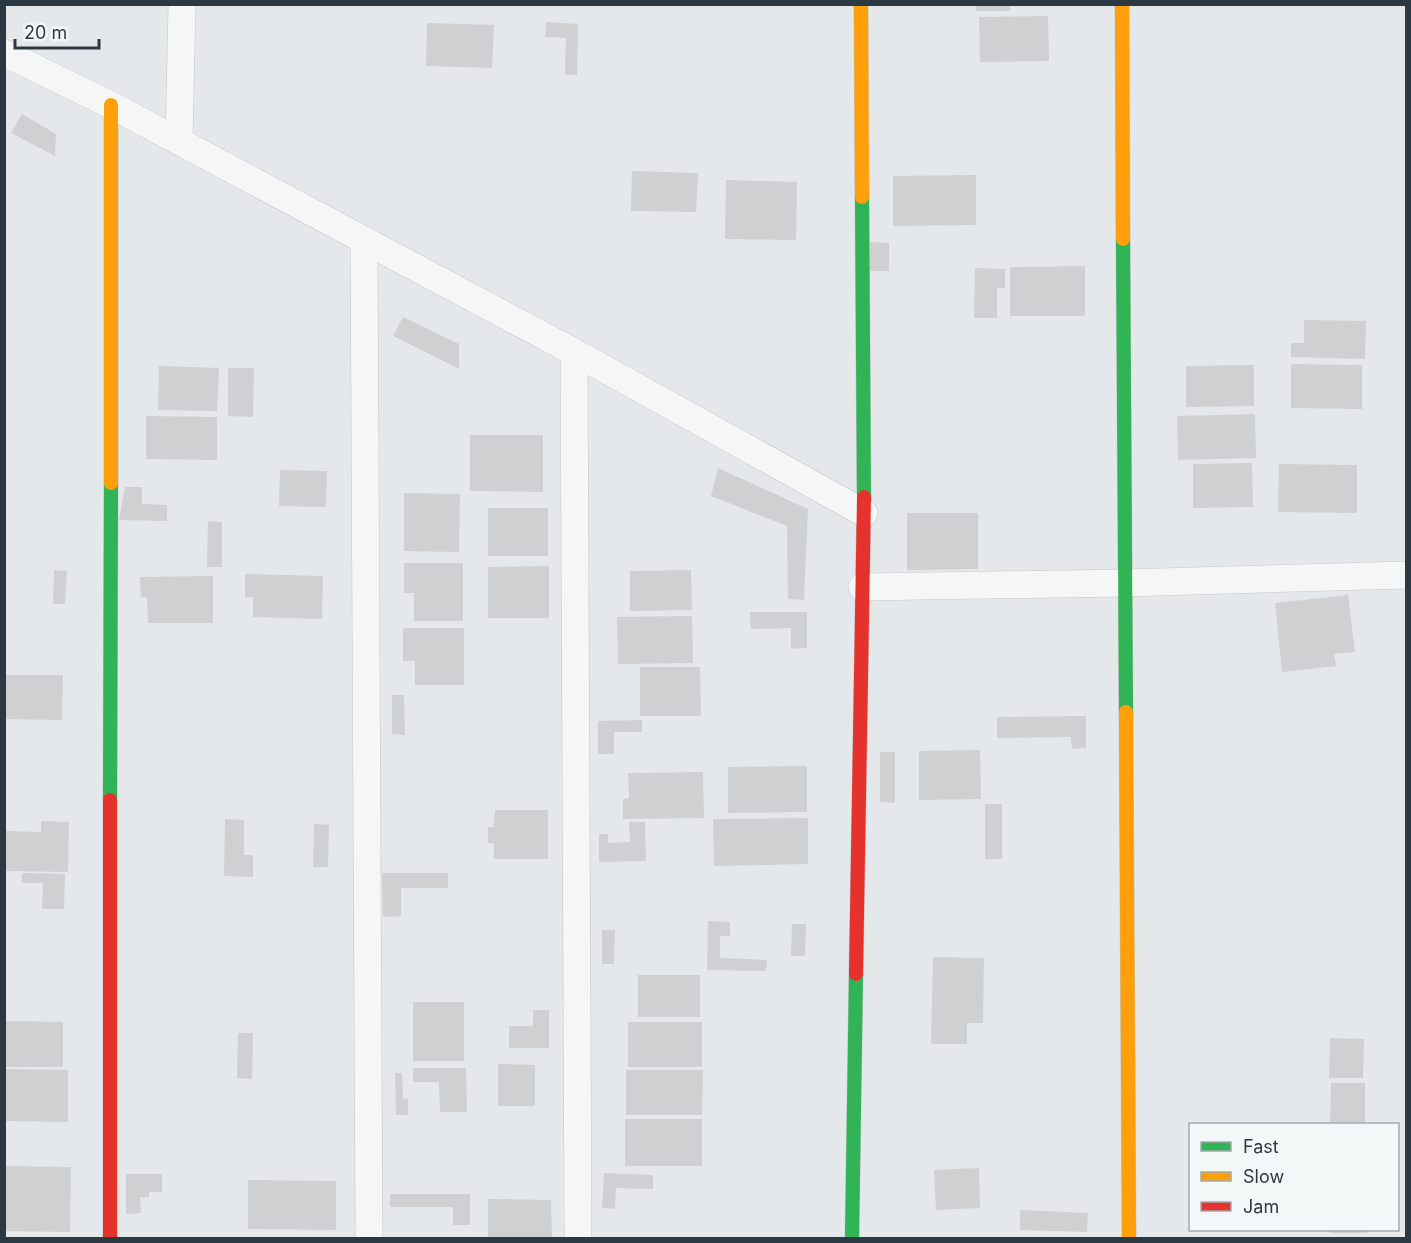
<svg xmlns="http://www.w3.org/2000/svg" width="1411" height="1243" font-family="Inter,sans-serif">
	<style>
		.building { fill: #ced0d2 }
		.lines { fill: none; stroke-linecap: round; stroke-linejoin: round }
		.street-casing { stroke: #c3c6c8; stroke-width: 28 }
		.fast-casing { stroke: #c3c6c8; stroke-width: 15 }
		.slow-casing { stroke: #c3c6c8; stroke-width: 15 }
		.jam-casing { stroke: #c3c6c8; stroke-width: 15 }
		.street { stroke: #f5f6f6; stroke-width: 27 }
		.fast { stroke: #30b455; stroke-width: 14 }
		.slow { stroke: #ff9f0a; stroke-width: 14 }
		.jam { stroke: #e5322d; stroke-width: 14 }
	</style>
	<rect width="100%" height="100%" fill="#e5e8ea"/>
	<path class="building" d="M976,4h34v7h-34z
		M1048,16l1,45 -69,1 -1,-45z
		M546,22l32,2 -1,51 -12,-1 1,-36 -21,-1z
		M427,23l67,2 -2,43 -66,-2z
		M22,114l34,20 -1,22 -44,-23z
		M632,171l66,2 -2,39 -65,-1z
		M976,175v50l-83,1v-50z
		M726,180l71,2 -1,58 -71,-1z
		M870,242l19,1v28h-19z
		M1085,266v50h-75v-49z
		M975,268l30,1v19h-8v30h-23z
		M403,317l56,27v25l-66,-33z
		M1304,320l62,1 -1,38 -74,-2v-14h13z
		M1291,364l71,1v44l-71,-1z
		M1254,365v41l-68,1v-41z
		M159,366l60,2 -2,43 -59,-1z
		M228,368h26l-1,49 -25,-1z
		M1255,414l1,44 -78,2 -1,-44z
		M146,416l71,1v43l-71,-1z
		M470,435h73v57l-73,-1z
		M1252,463l1,44 -60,1v-44z
		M1279,464l78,1v48l-79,-1z
		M718,468l90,41 -4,91 -16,-1 -1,-73 -76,-30z
		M280,470l47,1 -1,36 -47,-1z
		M125,487h17v17l25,1v16l-48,-1z
		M404,493l56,1 -1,58 -55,-1z
		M488,508h60v48h-60z
		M907,513h71v56l-71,1z
		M208,521l14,1v45h-15z
		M404,563h59v58h-49v-28h-10z
		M549,566v52h-61v-51z
		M54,570l13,1 -2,33h-12z
		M691,570l1,40 -62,1v-40z
		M245,574l78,2 -1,43 -69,-2v-20h-8z
		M213,576v47h-65l-1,-26h-6l-1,-20z
		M1348,595l7,57 -21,2 2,12 -54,6 -7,-69z
		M750,612h57v36l-16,1v-21l-40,1z
		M692,616l1,47 -75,1 -1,-47z
		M403,628h61v57h-49v-24h-12z
		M640,667h60l1,49h-61z
		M5,675h58l-1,45 -57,-1z
		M392,695h12l1,40 -13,-1z
		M1086,716v32l-14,1 -1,-12 -74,1v-21z
		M642,720v12h-28v22h-16v-33z
		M980,750l1,49 -62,1v-49z
		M880,752h15v51l-15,-1z
		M807,766v46l-79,1v-46z
		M703,772l1,46 -81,1v-20l6,-1 -1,-25z
		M985,804h17v55h-17z
		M495,810h53v49h-54v-16h-6v-16h6z
		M808,818v46l-94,2 -1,-47z
		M225,819l19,1v35h9v22l-29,-1z
		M41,821l28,1 -1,50 -63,-1v-40l36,1z
		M629,822h16l1,39 -47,1v-28h9v9l22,-1z
		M314,824l15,1 -1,42h-15z
		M22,873l43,1 -1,35h-22l1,-26h-21z
		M382,873h66v15h-47v28l-18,1z
		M708,921l22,1v14h-10v22l47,2 -1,11 -59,-1z
		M792,924h14l-1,32h-14z
		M602,930h13l-1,34h-12z
		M933,957l51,1 -1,65h-16v21h-36z
		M638,975h62v42h-62z
		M413,1002h51v59h-51z
		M533,1010h16v38h-40v-22h24z
		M4,1021l59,1v45h-59z
		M628,1022h74v45h-74z
		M238,1033h15l-1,46 -15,-1z
		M1330,1038l34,1 -1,39h-34z
		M498,1064l37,1v41h-37z
		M413,1068h53l1,44h-27l-1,-30h-26z
		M4,1069l64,1v52l-64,-1z
		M626,1070h77l-1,45h-76z
		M395,1073h7l1,26 5,-1v17h-12z
		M1331,1083h34v41h-35z
		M625,1119h77v47h-77z
		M4,1166l67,1 -1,65 -66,-1z
		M979,1168l1,40 -44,2 -2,-40z
		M604,1173l49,2v14l-37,-1 -1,21 -13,-1z
		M126,1174h36v18h-13v5h-9l1,16 -15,1z
		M248,1180l88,1v49l-88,-1z
		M390,1194h80v31h-17v-18h-63z
		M488,1199l63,1 1,38h-64z
		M1020,1210l68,3 -1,19 -67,-2z
		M1330,1230h37v3h-37z"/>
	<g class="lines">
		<g class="street-casing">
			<path id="street" d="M4,53l107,52 463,247 290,161
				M179,142l3,-138
				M364,242l5,996
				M574,352l4,886
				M862,587l262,-4 282,-8"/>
		</g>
		<g class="fast-casing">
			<path id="fast" d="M862,197l2,300
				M1123,239l3,473
				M110,800l1,-317
				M852,1238l4,-264"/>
		</g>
		<g class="slow-casing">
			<path id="slow" d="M861,4l1,193
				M1122,4l1,235
				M111,483v-378
				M1126,712l3,526"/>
		</g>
		<g class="jam-casing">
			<path id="jam" d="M856,974l8,-477
				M110,1238v-438"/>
		</g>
		<use href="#street" class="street"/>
		<use href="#fast" class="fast"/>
		<use href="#slow" class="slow"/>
		<use href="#jam" class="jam"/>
	</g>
	<rect width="1411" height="1243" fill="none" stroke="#2d3942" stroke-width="12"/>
	<rect x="1189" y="1123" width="210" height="108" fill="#f4f7f8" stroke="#a4abaf" stroke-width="1.5"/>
	<rect x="1201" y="1142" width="30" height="9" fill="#30b455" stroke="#a4abaf" stroke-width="1.5"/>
	<text x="1243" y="1153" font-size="18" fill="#2d3942">Fast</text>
	<rect x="1201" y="1172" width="30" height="9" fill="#ff9f0a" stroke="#a4abaf" stroke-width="1.5"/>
	<text x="1243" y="1183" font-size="18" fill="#2d3942">Slow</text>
	<rect x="1201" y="1202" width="30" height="9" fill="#e5322d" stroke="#a4abaf" stroke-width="1.5"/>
	<text x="1243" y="1213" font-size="18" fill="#2d3942">Jam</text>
	<path d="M15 39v9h84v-9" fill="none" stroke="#2d3942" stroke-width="3"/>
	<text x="24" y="39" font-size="18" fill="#2d3942" stroke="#f4f7f8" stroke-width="4.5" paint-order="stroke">20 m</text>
</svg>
